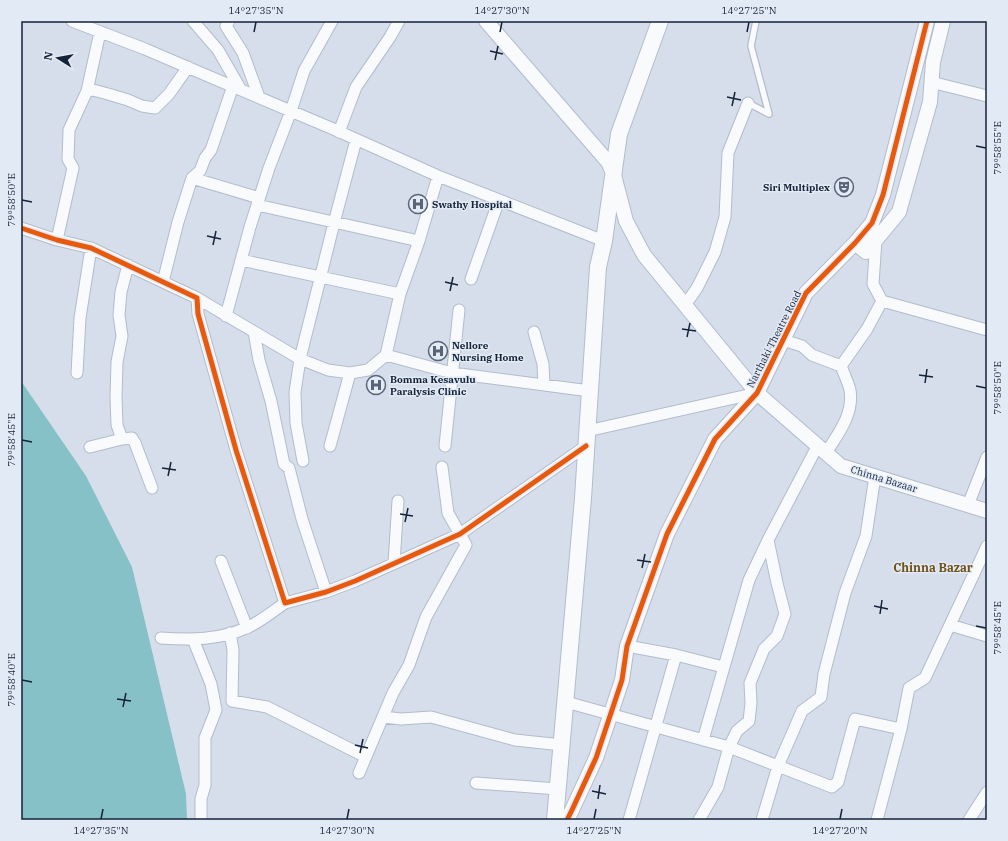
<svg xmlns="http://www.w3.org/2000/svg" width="1008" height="841" font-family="'IBM Plex Serif',serif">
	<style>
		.water { fill: #85c1c7 }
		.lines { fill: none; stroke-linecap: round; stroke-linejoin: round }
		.service-casing { stroke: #b2bccc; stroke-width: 8 }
		.minor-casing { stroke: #b2bccc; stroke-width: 13 }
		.tertiary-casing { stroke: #b2bccc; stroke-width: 16 }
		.secondary-casing { stroke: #b2bccc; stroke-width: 18 }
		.service { stroke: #f9fafc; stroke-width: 5.5 }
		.minor { stroke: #f9fafc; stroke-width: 11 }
		.tertiary { stroke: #f9fafc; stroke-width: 14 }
		.secondary { stroke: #f9fafc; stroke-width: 16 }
		.cycleway-casing { stroke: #e2eaf5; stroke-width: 8 }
		.cycleway { stroke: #e8590c; stroke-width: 5 }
		.ticks { fill: none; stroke: #152339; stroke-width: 1.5 }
		.labels { text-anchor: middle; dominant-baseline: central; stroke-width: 3; stroke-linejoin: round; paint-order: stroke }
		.poi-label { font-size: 10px; font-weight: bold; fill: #152339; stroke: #e2eaf5; text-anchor: start }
		.street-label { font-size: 10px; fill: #152339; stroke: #e2eaf5 }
		.quarter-label { font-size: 12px; font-weight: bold; fill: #70521c; stroke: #e2eaf5 }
		.neatline { fill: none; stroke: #152339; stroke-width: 1.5 }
		.ticks-label { font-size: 10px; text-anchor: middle; fill: #152339 }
	</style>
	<rect width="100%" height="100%" fill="#d6deeb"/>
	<path class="water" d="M21,381l65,95 46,91 54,227 1,26h-166z"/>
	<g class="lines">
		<g class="service-casing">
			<path id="service" d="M748,103l21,11 -18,-68 5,-25"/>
		</g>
		<g class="minor-casing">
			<path id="minor" d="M72,21l73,28 56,24 130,55 107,48 166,65
				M193,21l25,29 23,40
				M229,21l-3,5 17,27 16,44
				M931,82l56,14
				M87,91l13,-59
				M339,132l17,-45 34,-50 9,-16
				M192,178l67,20
				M257,205l162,36
				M21,228l36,12 34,8 106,50 1,16 38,136 49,153 41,-11 29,-11 105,-47 126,-88
				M57,240l16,-72 -5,-9 1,-29 18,-39 6,-1 15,4 20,6 14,6 13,2 14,-14 19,-27
				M876,240l-3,44 9,17 105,29
				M241,260l159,34
				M128,265l-7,27 -2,23 3,21 -5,26 -1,35 1,28 5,14 10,-1 3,5 17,45
				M471,279l28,-79
				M163,282l15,-60 14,-44 8,-7 5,-13 6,-8 22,-64
				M197,298l103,61 28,11 22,3 18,-3 18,-15 14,-61 19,-53 19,-65
				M685,305l12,-17 18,-36 10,-35 3,-64 20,-50
				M226,316l24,-89 19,-59 22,-57 13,-40 28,-50
				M254,332l5,28 12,41 13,63 5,4 13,51 24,73
				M534,332l9,32 1,21
				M783,340l19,6 10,9 29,11 26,-37 15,-28
				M386,355l66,18 138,18
				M77,373l3,-55 11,-70
				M587,431l170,-38
				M330,446l20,-73
				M445,446l14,-136
				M90,447l32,-8
				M826,453c12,-19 28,-39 24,-63 -2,-8 -6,-16 -9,-24
				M303,461l-7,-38 -1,-31 5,-33 34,-136 22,-83
				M968,505l19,-48
				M768,540l9,43 8,31 -8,22 -13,13 -14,34 1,20 -2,18 -12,10 -8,16 103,40 6,-5 17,-63 46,10
				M221,561l26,67
				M394,563l4,-62
				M950,625l37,11
				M230,633l3,17 -1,51 35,6 99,50
				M161,638c29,2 59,2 85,-10 13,-5 27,-17 39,-25
				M193,639l18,45 5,26 -11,28v47l-4,14v21
				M627,646l49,9 47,12
				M566,702l163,45 -11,40 -19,33
				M383,717l18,2 30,-2 84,23 47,5
				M703,740l46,-160 19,-40 50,-95
				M359,773l34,-80 16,-28 17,-48 40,-72 -18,-32 -6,-46
				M476,783l82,6
				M629,820l47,-165
				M762,820l16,-54 24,-55 19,-14 3,-23 21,-81 21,-57 9,-60
				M877,820l24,-91 8,-41 16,-10 62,-132
				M969,820l18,-28"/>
		</g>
		<g class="tertiary-casing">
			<path id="tertiary" d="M486,21l122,141 6,13 12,46 18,34 113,138 84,73 146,45
				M855,243l11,9 33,-40 31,-110 3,-40 10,-41
				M567,820l5,-10 24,-52 26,-78 5,-34 40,-112 48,-95 42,-46 49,-100 49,-50 17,-20 11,-28 44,-174"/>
		</g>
		<g class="secondary-casing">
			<path id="secondary" d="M555,820l28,-322 15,-231 6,-26 15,-107 41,-113"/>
		</g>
		<use href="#service" class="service"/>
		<use href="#minor" class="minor"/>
		<use href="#tertiary" class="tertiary"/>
		<use href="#secondary" class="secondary"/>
		<g class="cycleway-casing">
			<path id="cycleway" d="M21,228l36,12 34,8 106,50 1,16 38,136 49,153 41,-11 29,-11 105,-47 126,-88
				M567,820l5,-10 24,-52 26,-78 5,-34 40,-112 48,-95 42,-46 49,-100 49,-50 17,-20 11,-28 44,-174"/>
		</g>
		<use href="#cycleway" class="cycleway"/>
	</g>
	<path class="ticks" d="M254,32l2,-10M500,32l2,-10M747,32l2,-10M490,51l13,3M495,60l3,-14M727,97l14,3M732,106l3,-14M976,146l10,2M22,200l10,2M207,236l14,3M213,245l3,-14M445,282l13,3M450,291l3,-14M682,329l14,2M687,337l3,-14M919,375l14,2M925,383l2,-14M976,386l10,2M22,440l10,2M162,468l14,2M168,476l3,-14M400,514l13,2M405,522l3,-14M637,560l14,2M642,568l3,-14M874,606l14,3M880,614l2,-14M976,626l10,2M22,680l10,2M117,699l14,2M123,707l3,-14M355,745l13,3M360,753l3,-14M592,791l14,3M598,799l2,-14M101,819l2,-10M347,819l2,-10M594,819l2,-10M840,819l2,-10"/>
	<defs>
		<g id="theatre-ring" transform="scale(1)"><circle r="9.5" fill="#e2eaf5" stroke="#596477" stroke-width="1.5"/><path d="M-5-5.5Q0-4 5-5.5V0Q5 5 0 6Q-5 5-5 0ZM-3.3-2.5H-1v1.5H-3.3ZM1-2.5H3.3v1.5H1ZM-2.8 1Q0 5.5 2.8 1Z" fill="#596477"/></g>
		<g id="hospital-ring" transform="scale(1)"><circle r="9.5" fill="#e2eaf5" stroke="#596477" stroke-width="1.5"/><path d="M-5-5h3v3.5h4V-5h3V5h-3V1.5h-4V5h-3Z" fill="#596477"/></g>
	</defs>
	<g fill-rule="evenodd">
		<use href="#theatre-ring" x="844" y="187"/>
		<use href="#hospital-ring" x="418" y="204"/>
		<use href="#hospital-ring" x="438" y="351"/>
		<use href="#hospital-ring" x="376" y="385"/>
	</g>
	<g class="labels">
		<g class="poi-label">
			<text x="830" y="187" text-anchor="end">Siri Multiplex</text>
			<text x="432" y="204">Swathy Hospital</text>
			<text x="452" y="345">Nellore<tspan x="452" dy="12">Nursing Home</tspan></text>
			<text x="390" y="379">Bomma Kesavulu<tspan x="390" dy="12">Paralysis Clinic</tspan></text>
		</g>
		<g class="street-label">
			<text transform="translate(774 339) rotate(-63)">Narthaki Theatre Road</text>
			<text transform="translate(884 479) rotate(17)">Chinna Bazaar</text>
		</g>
		<g class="quarter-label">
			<text x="933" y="567">Chinna Bazar</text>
		</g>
	</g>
	<rect width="1008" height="841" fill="none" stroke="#e2eaf5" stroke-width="44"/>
	<g transform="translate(58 58) rotate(281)" stroke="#e2eaf5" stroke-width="3" paint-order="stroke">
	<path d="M0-3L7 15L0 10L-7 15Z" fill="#152339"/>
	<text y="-6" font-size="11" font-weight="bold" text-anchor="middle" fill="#152339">N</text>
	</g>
	<rect x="22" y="22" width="964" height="797" class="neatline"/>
	<g class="ticks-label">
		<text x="256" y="14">14°27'35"N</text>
		<text x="502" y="14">14°27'30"N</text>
		<text x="749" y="14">14°27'25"N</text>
		<text transform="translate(997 148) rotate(-90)" y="4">79°58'55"E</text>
		<text transform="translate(11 200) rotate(-90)" y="4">79°58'50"E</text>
		<text transform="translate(997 388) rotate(-90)" y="4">79°58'50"E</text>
		<text transform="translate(11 440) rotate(-90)" y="4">79°58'45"E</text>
		<text transform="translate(997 628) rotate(-90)" y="4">79°58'45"E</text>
		<text transform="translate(11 680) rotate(-90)" y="4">79°58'40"E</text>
		<text x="101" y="834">14°27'35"N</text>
		<text x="347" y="834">14°27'30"N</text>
		<text x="594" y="834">14°27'25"N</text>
		<text x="840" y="834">14°27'20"N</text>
	</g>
</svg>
